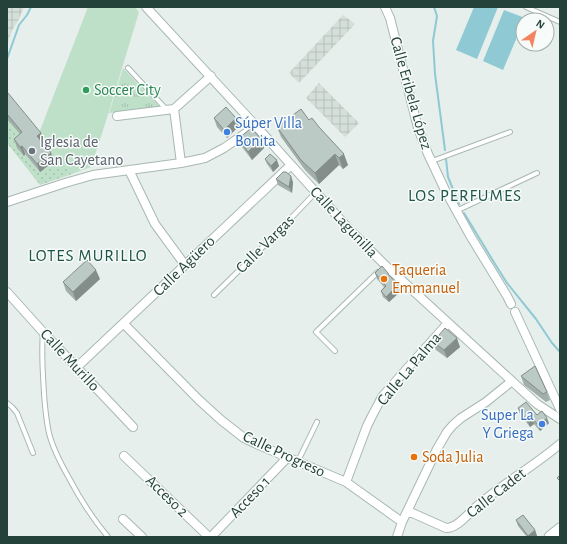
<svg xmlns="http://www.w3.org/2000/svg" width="567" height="544" font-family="'Alegreya Sans',sans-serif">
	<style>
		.industrial { fill: url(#industrial-grid) }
		.grass { fill: url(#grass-tufts) }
		.garden { fill: url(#garden-dots); fill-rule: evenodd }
		.pitch { fill: #bfe0c8 }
		.water { fill: #8ec9d4 }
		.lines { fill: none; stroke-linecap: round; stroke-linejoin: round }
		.stream { stroke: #8ec9d4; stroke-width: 2 }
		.service-casing { stroke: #a8b8b2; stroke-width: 6 }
		.minor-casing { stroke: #a8b8b2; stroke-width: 10 }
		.secondary-casing { stroke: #a4bbb3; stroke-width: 13 }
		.service { stroke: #fff; stroke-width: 4 }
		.minor { stroke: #fff; stroke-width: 8 }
		.secondary { stroke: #fff; stroke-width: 11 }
		.wall { fill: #a1aea9 }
		.shaded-wall { fill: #838d89 }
		.building { fill: #bbcac4; stroke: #838d89 }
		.leisure-dot { fill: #2e9e5b; stroke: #f7fbf9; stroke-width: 1.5 }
		.shop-dot { fill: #3f7fe0; stroke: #f7fbf9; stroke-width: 1.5 }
		.worship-dot { fill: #6b7280; stroke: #f7fbf9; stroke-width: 1.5 }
		.food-dot { fill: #e8710a; stroke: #f7fbf9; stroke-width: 1.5 }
		.labels { text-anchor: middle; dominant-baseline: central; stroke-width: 3; stroke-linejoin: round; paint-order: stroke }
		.leisure-label { font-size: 16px; fill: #27864d; stroke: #f7fbf9; text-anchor: start }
		.street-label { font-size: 16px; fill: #24423a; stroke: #f7fbf9 }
		.shop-label { font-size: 16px; fill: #366cbe; stroke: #f7fbf9; text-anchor: start }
		.worship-label { font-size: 16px; fill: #5b616d; stroke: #f7fbf9; text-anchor: start }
		.food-label { font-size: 16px; fill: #c56008; stroke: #f7fbf9; text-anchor: start }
		.neighbourhood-label { font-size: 17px; letter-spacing: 1px; fill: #1f5548; stroke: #f7fbf9 }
	</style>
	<defs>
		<pattern id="industrial-grid" width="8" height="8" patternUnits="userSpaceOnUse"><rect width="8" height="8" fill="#d4dfda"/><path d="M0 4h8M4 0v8" fill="none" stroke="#b6c1bc"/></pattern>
		<pattern id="grass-tufts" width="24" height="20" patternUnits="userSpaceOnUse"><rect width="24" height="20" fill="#bfe0c8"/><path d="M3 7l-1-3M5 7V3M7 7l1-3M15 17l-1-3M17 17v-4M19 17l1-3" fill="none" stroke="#a4c1ad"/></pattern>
		<pattern id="garden-dots" width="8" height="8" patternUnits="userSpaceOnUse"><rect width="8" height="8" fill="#bfe0c8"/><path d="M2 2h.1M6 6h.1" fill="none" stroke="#a4c1ad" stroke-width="1.8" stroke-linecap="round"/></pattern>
	</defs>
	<rect width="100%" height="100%" fill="#e6efeb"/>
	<path class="industrial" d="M7,7h17l-6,14 -6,9 -5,16z
		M343,15l12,9 -56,59 -10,-10z
		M319,83l40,40 -14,14 -39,-39z"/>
	<path class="grass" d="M123,68l36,38v3l-50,4z"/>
	<path class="garden" d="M12,99l60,75 -32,11 -33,-42v-40zM44,142l-3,3 -1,27 -15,-18z"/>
	<path class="pitch" d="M88,7h47l4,5 -33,109 -15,46 -19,7 -33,-41z"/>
	<path class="water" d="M474,7h24l-21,52 -21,-9z
		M504,10l21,8 -1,2h-1v3l-20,47 -20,-9z"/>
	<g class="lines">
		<path class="stream" d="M434,7l3,9 -4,25 2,33 10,76
			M7,59l12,-34 8,-10 4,-8
			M446,159l2,18 11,27
			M464,213l31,51 12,19 29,36 16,24 8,9"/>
		<g class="service-casing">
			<path id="service" d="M526,7l34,15
				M128,68l39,42
				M432,161l78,-29
				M456,211l81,-38
				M214,295l62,-61 40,-42
				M43,332c-2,21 0,41 1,62 1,13 2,26 5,39 4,16 12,31 20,45 11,21 24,41 39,59
				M335,351l-19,-19 62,-60
				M7,403l5,4 5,6 16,40
				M298,461l19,-39"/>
		</g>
		<g class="minor-casing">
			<path id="minor" d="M146,7l110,119 93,103 36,36 152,139 23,15
				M385,7l5,11 28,110 10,26 17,36 26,47 36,59 4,8
				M174,109l7,54
				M117,116l57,-7 37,-33
				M129,170l26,54 30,41
				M7,202l58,-19 28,-8 88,-12 24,-5 19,-10 32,-22
				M7,292l36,40 90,95
				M515,312l45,97
				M124,324l75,76 22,20 23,18 17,8 85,36 56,40
				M77,367l214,-202
				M124,456l85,81
				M346,482l21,-56 6,-12 9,-17 22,-25 44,-49
				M408,511l38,17c11,0 21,-13 30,-21 26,-23 57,-40 84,-63
				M123,519l19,18
				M211,537l77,-80
				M397,537l5,-15 35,-73 10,-17 6,-7 8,-7 25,-16 26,-21"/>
		</g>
		<g class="secondary-casing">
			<path id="secondary" d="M550,537l10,-8"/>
		</g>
		<use href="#service" class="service"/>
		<use href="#minor" class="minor"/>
		<use href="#secondary" class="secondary"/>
	</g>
	<path class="wall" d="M7,93l37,49 -1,1 8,10 3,8 -14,11 -15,-18 -1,2 -7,-8 -3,-9 6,-5 -13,-15z
		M214,118l25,8 -12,12 -10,-11z
		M309,120l39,45 -5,4 -4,-4 -20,19 -14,-14 -24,-33 -4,-10z
		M239,138l22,1 3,9 -12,12 -10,-13z
		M265,159l14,7 -6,6 -6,-8z
		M276,179l17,3 -1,11 -14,-8z
		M375,273l14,3 9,9 3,6 -12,11 -6,-5 -2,-6 3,-4 -7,-8z
		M100,279l-24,22 -10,-10 -3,-9z
		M433,342l27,5 -13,11 -11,-8z
		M521,376l26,16 3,8 -4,2 -22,-17z
		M518,408l19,7 12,8 -9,8 -6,-7 -4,3 -10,-13z
		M516,520l19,10 2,6 -1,1h-9l-9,-11z"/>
	<path class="shaded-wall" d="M236,118l3,8 -12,12 -3,-8z
		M41,133l3,9 -3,3 -4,-9z
		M261,139l3,9 -12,12 -4,-8z
		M22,146l3,8 -1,2 -4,-9z
		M51,153l3,8 -14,11 -3,-8z
		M335,154l4,11 -20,19 -4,-11z
		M344,154l4,11 -5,4 -4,-11z
		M277,160l2,6 -6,6 -2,-6z
		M291,176l2,6 -1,11 -3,-6z
		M96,270l4,9 -24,22 -3,-9z
		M398,285l3,6 -12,11 -3,-5z
		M457,338l3,9 -13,11 -3,-8z
		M532,418l2,6 -4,3 -2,-5z
		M547,418l2,5 -9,8 -2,-6z
		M535,530l2,6 -1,1h-7l-1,-1z"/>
	<path class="building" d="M7,93h1l33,40 -4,3 14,17 -14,11 -15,-18 -2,1 -6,-8 8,-7 -15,-18z
		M226,107l10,11 -12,12 -10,-12z
		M301,109l8,11 3,-2 7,9 25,27 -5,4 -4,-4 -20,19 -14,-13 -24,-33z
		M250,129l3,1 8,9 -13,13 -9,-14z
		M270,154l7,6 -6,6 -6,-7z
		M283,172h3l5,4 -2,11 -13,-8z
		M87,260l9,10 -23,22 -10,-10z
		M382,266l6,7v1l10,11 -12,12 -5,-6 5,-5 -11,-13z
		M445,328l12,10 -13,12 -11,-8z
		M535,366l12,26 -4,2 -22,-18z
		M526,402l11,13 5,-4 5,7 -9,7 -6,-7 -4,4 -10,-14z
		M560,475v6l-3,-3z
		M523,515l12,15 -7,6 -12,-16z"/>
	<circle class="leisure-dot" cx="86" cy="90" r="4"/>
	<g class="shop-dot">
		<circle cx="227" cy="132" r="4"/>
		<circle cx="542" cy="424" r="4"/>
	</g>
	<circle class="worship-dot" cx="32" cy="151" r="4"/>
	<g class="food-dot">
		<circle cx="384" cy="279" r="4"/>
		<circle cx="414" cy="457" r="4"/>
	</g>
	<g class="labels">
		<g class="leisure-label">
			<text x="94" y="90">Soccer City</text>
		</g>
		<g class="street-label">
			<text transform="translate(411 93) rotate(74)">Calle Eribela López</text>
			<text transform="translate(344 222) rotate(47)">Calle Lagunilla</text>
			<text transform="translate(265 244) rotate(-45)">Calle Vargas</text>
			<text transform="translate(184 266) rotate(-44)">Calle Agüero</text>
			<text transform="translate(70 360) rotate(47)">Calle Murillo</text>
			<text transform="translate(409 369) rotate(-50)">Calle La Palma</text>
			<text transform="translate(284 454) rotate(25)">Calle Progreso</text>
			<text transform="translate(496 493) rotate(-38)">Calle Cadet</text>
			<text transform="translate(167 496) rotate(44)">Acceso 2</text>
			<text transform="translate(250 497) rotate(-46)">Acceso 1</text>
		</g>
		<g class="shop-label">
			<text x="235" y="123">Súper Villa<tspan x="235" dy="18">Bonita</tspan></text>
			<text x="534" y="415" text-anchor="end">Super La<tspan x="534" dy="18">Y Griega</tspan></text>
		</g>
		<g class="worship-label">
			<text x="40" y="142">Iglesia de<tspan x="40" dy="18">San Cayetano</tspan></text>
		</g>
		<g class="food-label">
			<text x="392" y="270">Taqueria<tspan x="392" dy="18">Emmanuel</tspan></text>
			<text x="422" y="457">Soda Julia</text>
		</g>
		<g class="neighbourhood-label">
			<text x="465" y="195">LOS PERFUMES</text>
			<text x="88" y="255">LOTES MURILLO</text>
		</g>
	</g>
	<rect width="567" height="544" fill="none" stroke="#24423a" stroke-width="16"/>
	<g transform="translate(535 32) rotate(34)"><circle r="19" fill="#f7fbf9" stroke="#a3b1ad"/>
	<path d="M0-3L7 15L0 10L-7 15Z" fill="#f4845f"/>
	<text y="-6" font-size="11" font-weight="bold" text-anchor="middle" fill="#24423a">N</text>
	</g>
</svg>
